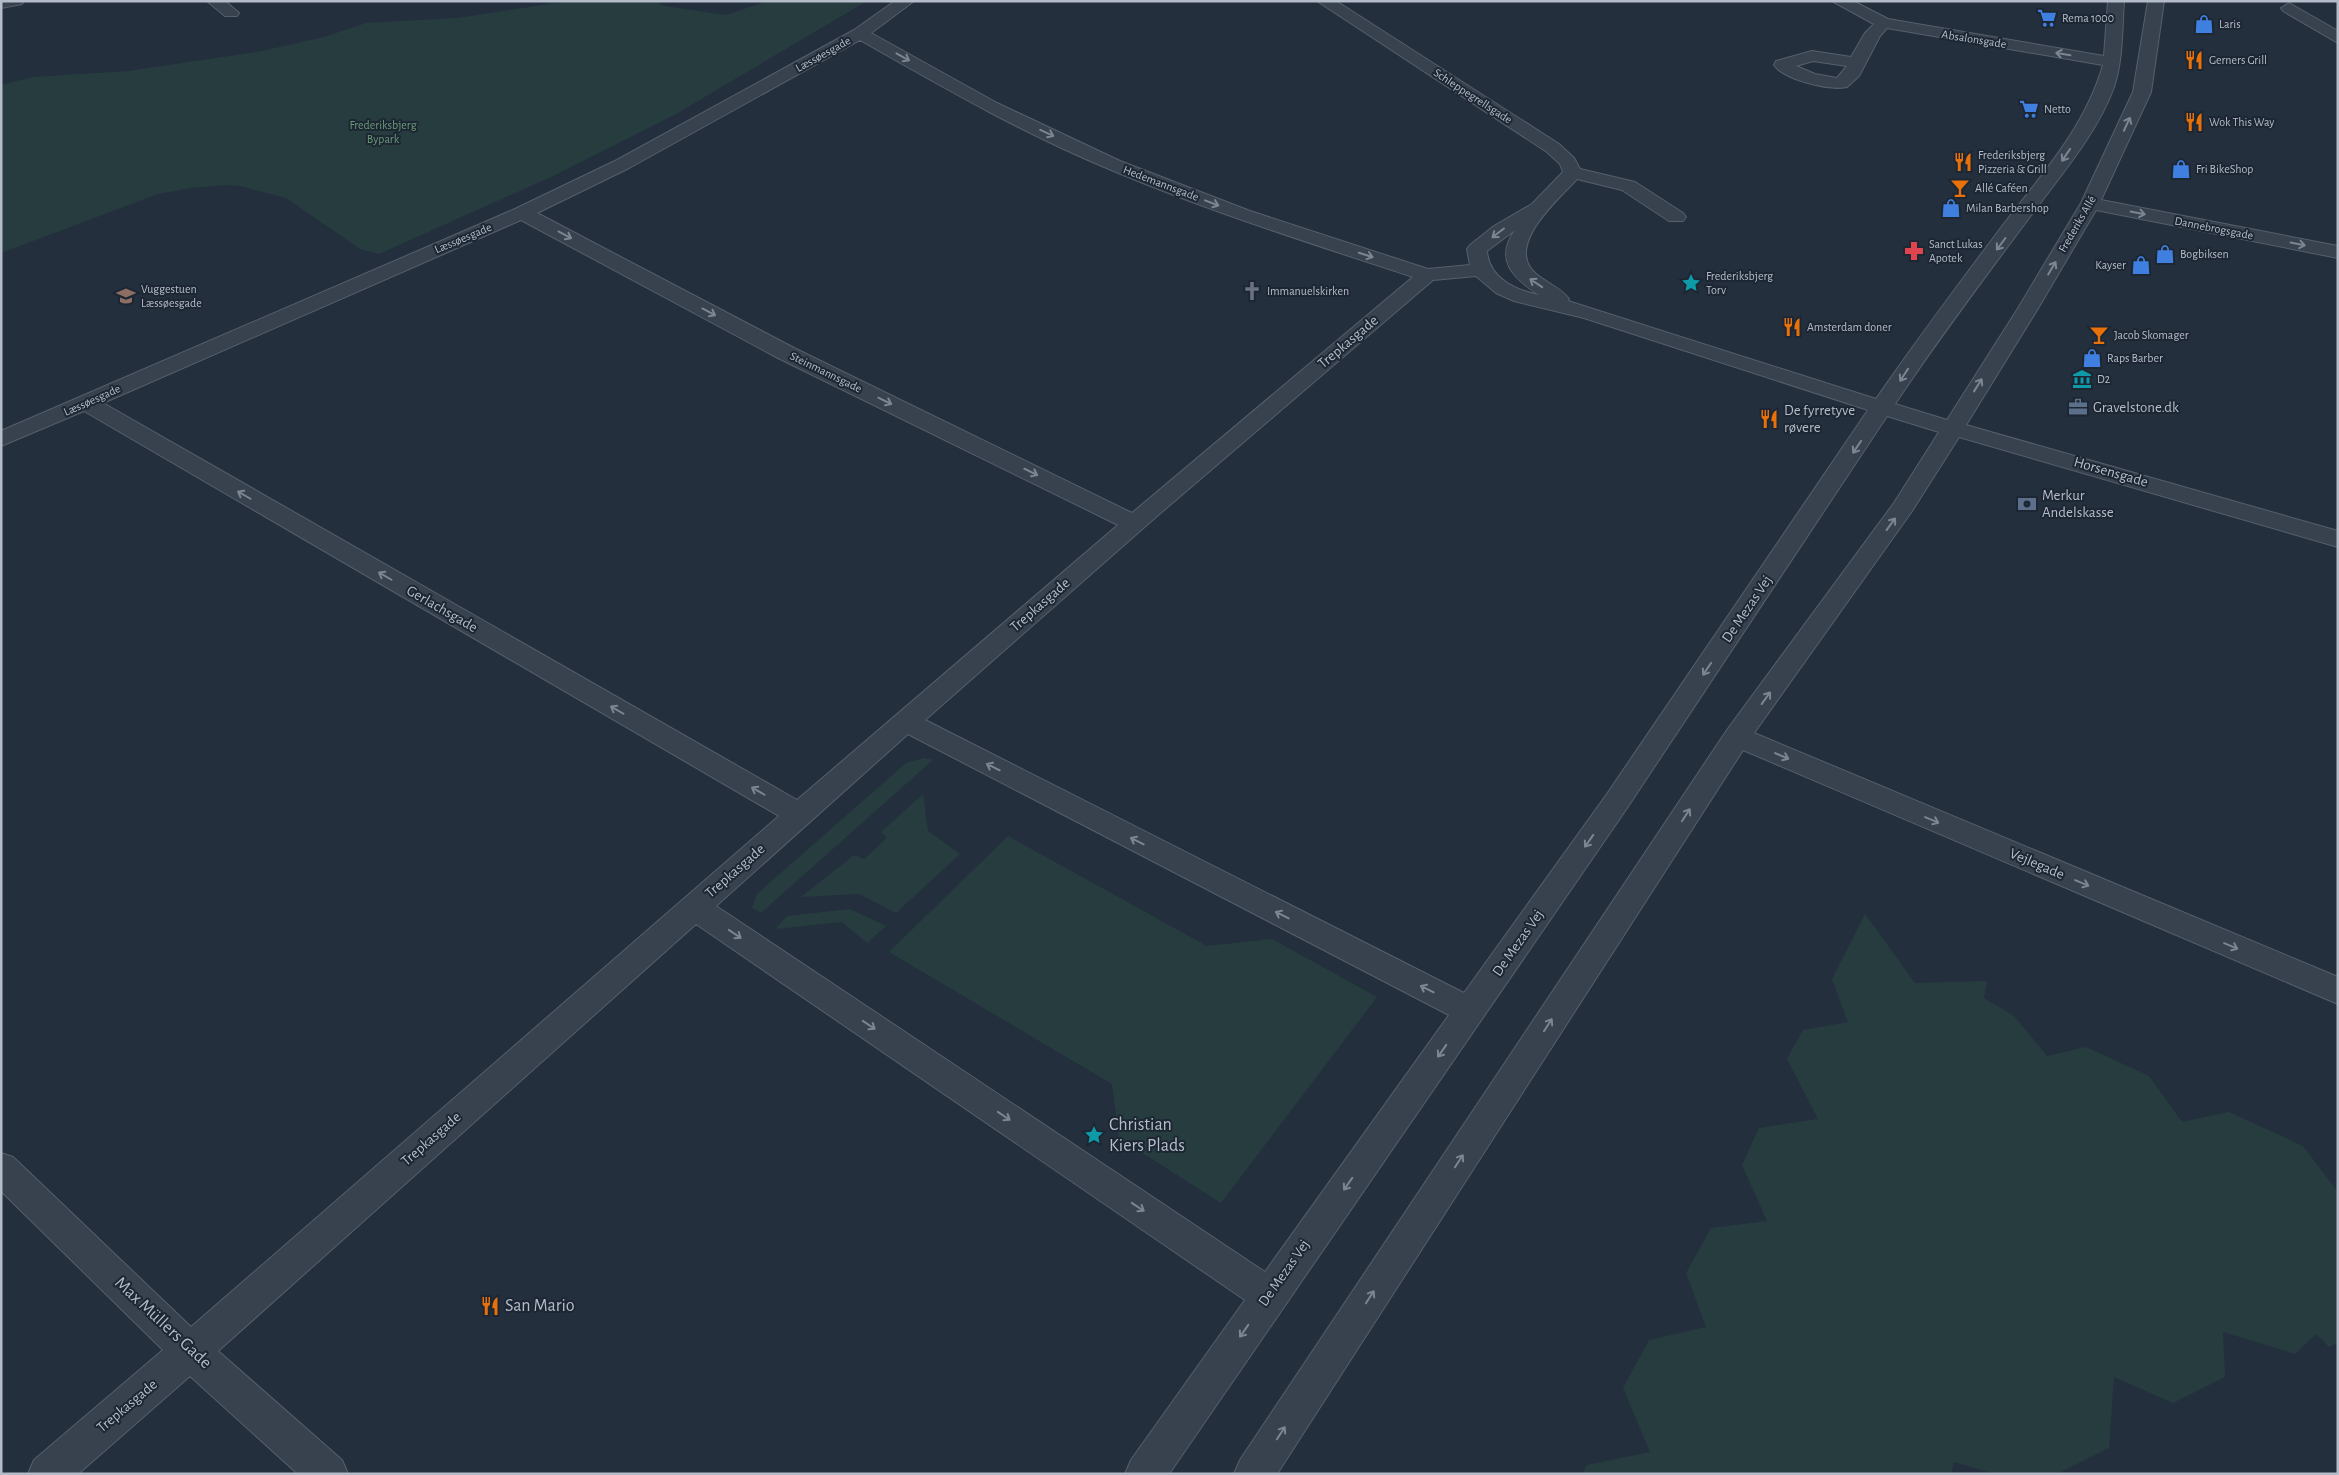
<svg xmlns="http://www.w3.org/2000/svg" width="2339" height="1475" font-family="'Alegreya Sans',sans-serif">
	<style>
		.green { fill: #263c3f }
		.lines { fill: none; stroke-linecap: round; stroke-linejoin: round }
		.minor-casing { stroke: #565f6c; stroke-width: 2 }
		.minor { fill: #38414e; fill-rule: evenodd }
		.oneway { stroke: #7c8592 }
		.labels { text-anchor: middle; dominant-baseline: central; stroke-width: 4; stroke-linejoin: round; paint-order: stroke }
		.far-poi-label { font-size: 12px; fill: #b4bcc9; stroke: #1d2633; text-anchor: start }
		.far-street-label { font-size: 12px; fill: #b4bcc9; stroke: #1d2633 }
		.far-park-label { font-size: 12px; fill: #6b9a76; stroke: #1d2633 }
		.street-label { font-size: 15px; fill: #b4bcc9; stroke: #1d2633 }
		.poi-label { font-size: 15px; fill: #b4bcc9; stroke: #1d2633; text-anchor: start }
		.near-poi-label { font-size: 18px; fill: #b4bcc9; stroke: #1d2633; text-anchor: start }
		.near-street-label { font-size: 18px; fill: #b4bcc9; stroke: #1d2633 }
	</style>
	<rect width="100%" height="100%" fill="#242f3e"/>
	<path class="green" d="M568,1h88l8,5 62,9 42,-14h99l-191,113 -125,63 -172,77 -19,-5 -74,-51 -46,-12 -16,-1 -34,3 -32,6 -157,59v-168l32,-8 95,-6 134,-20 62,-14 42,-14 91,-5z
		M924,758l9,2 -172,153 -9,-5 5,-14 149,-131z
		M923,794l5,37 32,23 -64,59 -37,-19 -58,3 53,-42 10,4 23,-21 -6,-6z
		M1008,836l199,110 65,-7 105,58 -156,206 -102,-65 -7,-54 -223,-132z
		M850,909l36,17 -19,17 -25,-21 -67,7 12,-13z
		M1865,914l50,69 72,-2 -3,17 30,18 33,40 39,-9 63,29 33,46 47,-10 74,34 35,46v151l-9,4 -13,-13 -21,20 -72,-22 2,45 -52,26 -59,-26 -5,71 -52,26h-62l-41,-12 -3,12h-369l5,-9 63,-13 -27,-64 26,-48 57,-13 -20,-54 25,-45 56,-7 -25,-56 17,-37 59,-9 -31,-60 16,-29 45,-8 -16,-43z"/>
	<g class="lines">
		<g class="minor-casing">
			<path id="minor" d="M1,1h23l-2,3 -21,4z
				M207,1h18l14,12 -2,3h-12z
				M895,1h19l-43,32 126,70 123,58 130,50 178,58 42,-4 -3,-16 3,-4 24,-19 38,-22 31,-32 -3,-8 -13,-12 -230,-151h19l223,143 15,14 6,11 55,13 48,31 3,4 -3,4h-14l-47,-31 -45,-11c-18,20 -70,64 -44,92 10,11 28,16 36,28l-1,2 308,98c40,-58 82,-114 124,-170 39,-51 85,-101 103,-164l-216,-37 -7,8 -21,40 -12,11c-17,4 -63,-7 -73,-22l2,-4 36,-10 39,6 14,-24 9,-9 -42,-23h21l35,18 216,37 4,-55h16c-2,29 -1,59 -10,86 -16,45 -54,89 -82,127 -47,63 -94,125 -137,190l52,16 70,-110 64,-107 52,-111 15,-91h16l-13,91 -50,108 237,46v12l-242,-48 -59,100 -71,115 372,106v16l-379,-110 -47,74 -158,222 584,244v27l-595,-254 -466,724h-43l6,-14 487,-730 167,-227 45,-71 -52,-16 -260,392 -458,666h-44l6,-14 114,-160 -549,-376 -478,427 124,109 6,14h-50l-108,-98 -112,98h-50l6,-14 129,-110 -162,-159v-38l12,4 178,170 588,-511 -695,-405 -83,35v-15l514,-222 102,-49 237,-130zM860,40c81,46 162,93 249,129 99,42 201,74 304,108l-281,236 -338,-165 -257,-135 92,-45zM1813,61l34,5 -10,12 -22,-4 -19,-8zM521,220l257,138 340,167 -321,275 -694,-397zM1515,230c-21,30 -2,48 24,65 -24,-5 -50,-17 -52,-44zM1476,276l20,17 18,8 70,17 284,92 -261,384 -143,199 -539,-273 232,-204 276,-236zM908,734l541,281 -184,257 -549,-366z
				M2289,3l49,28v12l-55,-32 -2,-3z"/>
		</g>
		<use href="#minor" class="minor"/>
	</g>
	<defs><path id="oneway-shaft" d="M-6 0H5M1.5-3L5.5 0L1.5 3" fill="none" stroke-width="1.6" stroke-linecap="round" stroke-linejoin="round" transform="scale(1.25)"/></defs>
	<g class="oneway">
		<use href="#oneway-shaft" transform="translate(2063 54) rotate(-171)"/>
		<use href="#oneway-shaft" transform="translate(903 57) rotate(29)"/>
		<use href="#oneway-shaft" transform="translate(2127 124) rotate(-65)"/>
		<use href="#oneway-shaft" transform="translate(1047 133) rotate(25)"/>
		<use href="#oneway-shaft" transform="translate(2066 155) rotate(124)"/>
		<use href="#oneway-shaft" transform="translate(1212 203) rotate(21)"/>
		<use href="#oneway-shaft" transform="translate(2138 213) rotate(11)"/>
		<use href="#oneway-shaft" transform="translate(1498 233) rotate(143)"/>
		<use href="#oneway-shaft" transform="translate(565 235) rotate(28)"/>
		<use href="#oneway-shaft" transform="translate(2001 244) rotate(127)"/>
		<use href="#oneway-shaft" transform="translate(2298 244) rotate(11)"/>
		<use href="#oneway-shaft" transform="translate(1366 255) rotate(18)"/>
		<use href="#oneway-shaft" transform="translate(2052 268) rotate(-59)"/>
		<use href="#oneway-shaft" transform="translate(1536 283) rotate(-146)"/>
		<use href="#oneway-shaft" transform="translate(709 312) rotate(28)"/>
		<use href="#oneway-shaft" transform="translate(1904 375) rotate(123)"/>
		<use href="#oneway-shaft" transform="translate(1978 385) rotate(-58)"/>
		<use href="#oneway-shaft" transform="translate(885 401) rotate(26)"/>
		<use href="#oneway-shaft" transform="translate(1857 447) rotate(124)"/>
		<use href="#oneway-shaft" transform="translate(1031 472) rotate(26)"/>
		<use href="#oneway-shaft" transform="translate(244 495) rotate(-150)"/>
		<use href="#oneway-shaft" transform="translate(1891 524) rotate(-54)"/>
		<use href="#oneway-shaft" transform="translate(385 576) rotate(-150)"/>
		<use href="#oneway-shaft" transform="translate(1707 669) rotate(124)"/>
		<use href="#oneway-shaft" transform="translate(1766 698) rotate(-54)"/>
		<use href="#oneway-shaft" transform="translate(617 710) rotate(-150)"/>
		<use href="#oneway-shaft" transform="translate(1782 756) rotate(23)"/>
		<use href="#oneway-shaft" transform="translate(993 767) rotate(-153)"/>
		<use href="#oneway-shaft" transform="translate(758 791) rotate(-150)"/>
		<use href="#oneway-shaft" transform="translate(1686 815) rotate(-57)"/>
		<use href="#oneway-shaft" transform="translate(1932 820) rotate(23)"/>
		<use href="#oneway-shaft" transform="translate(1137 841) rotate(-153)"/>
		<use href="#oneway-shaft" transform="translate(1589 841) rotate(125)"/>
		<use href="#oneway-shaft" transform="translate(2082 883) rotate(23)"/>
		<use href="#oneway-shaft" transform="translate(1282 915) rotate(-153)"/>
		<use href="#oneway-shaft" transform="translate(735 934) rotate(34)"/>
		<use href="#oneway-shaft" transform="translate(2231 946) rotate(23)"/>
		<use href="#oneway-shaft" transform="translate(1427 989) rotate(-153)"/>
		<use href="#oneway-shaft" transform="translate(869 1025) rotate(34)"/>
		<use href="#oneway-shaft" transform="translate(1548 1025) rotate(-57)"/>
		<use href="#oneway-shaft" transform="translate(1442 1051) rotate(125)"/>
		<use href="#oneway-shaft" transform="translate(1004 1116) rotate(34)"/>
		<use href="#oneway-shaft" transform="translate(1459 1161) rotate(-57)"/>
		<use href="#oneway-shaft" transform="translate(1348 1184) rotate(125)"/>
		<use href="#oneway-shaft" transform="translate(1138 1207) rotate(34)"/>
		<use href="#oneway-shaft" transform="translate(1370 1297) rotate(-57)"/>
		<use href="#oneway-shaft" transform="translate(1244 1331) rotate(125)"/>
		<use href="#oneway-shaft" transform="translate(1281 1433) rotate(-57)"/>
	</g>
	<defs>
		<g id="supermarket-bare" transform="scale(1.5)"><path d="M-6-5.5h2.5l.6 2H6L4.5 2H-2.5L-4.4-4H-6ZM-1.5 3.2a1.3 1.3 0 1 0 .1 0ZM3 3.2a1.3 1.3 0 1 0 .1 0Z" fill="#3f7fe0" stroke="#1d2633" stroke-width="2.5" paint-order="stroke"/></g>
		<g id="shop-bare" transform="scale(1.5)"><path d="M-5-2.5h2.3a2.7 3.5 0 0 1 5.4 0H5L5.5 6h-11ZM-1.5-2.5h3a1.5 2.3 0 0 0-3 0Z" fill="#3f7fe0" stroke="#1d2633" stroke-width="2.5" paint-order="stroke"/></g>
		<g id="restaurant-bare" transform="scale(1.5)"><path d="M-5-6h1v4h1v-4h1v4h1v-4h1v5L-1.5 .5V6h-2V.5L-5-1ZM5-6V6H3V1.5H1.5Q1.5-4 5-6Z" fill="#e8710a" stroke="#1d2633" stroke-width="2.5" paint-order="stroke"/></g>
		<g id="bar-bare" transform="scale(1.5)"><path d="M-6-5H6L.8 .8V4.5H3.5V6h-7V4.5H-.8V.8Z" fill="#e8710a" stroke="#1d2633" stroke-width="2.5" paint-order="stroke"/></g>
		<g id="pharmacy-bare" transform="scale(1.5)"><path d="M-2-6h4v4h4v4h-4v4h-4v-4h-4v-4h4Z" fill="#e0444e" stroke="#1d2633" stroke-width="2.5" paint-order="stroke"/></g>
		<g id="sight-bare" transform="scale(1.5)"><path d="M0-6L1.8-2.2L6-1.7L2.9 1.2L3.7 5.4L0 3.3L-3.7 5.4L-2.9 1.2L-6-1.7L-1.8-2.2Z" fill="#0f9aa8" stroke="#1d2633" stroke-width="2.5" paint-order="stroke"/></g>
		<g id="church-bare" transform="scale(1.5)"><path d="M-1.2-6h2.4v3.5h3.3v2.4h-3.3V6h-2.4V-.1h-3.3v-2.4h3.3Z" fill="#6b7280" stroke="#1d2633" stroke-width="2.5" paint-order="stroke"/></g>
		<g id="school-bare" transform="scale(1.5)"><path d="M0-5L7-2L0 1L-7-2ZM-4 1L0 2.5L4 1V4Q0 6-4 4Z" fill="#8d6e63" stroke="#1d2633" stroke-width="2.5" paint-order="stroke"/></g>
		<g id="museum-bare" transform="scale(1.5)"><path d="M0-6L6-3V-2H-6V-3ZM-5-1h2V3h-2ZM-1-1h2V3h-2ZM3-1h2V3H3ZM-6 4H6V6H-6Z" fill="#0f9aa8" stroke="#1d2633" stroke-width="2.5" paint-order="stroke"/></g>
		<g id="office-bare" transform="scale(1.5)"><path d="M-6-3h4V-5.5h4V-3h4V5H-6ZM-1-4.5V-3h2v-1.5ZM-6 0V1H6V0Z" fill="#5c6f8a" stroke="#1d2633" stroke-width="2.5" paint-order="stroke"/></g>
		<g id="bank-bare" transform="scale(1.5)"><path d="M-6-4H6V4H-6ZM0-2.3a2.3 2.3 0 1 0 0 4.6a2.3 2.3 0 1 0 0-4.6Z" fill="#5c6f8a" stroke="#1d2633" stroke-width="2.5" paint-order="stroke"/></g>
	</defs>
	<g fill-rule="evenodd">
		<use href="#supermarket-bare" x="2047" y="18"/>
		<use href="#shop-bare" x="2204" y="24"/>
		<use href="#restaurant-bare" x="2194" y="60"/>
		<use href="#supermarket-bare" x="2029" y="109"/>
		<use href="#restaurant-bare" x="2194" y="122"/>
		<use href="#restaurant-bare" x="1963" y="162"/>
		<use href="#shop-bare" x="2181" y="169"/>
		<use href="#bar-bare" x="1960" y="188"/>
		<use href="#shop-bare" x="1951" y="208"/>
		<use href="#pharmacy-bare" x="1914" y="251"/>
		<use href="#shop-bare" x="2165" y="254"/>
		<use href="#shop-bare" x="2141" y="265"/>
		<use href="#sight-bare" x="1691" y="283"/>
		<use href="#church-bare" x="1252" y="291"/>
		<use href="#school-bare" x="126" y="296"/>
		<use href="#restaurant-bare" x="1792" y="327"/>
		<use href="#bar-bare" x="2099" y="335"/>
		<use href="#shop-bare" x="2092" y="358"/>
		<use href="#museum-bare" x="2082" y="379"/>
		<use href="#office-bare" x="2078" y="407"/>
		<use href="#restaurant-bare" x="1769" y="419"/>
		<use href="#bank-bare" x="2027" y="504"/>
		<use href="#sight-bare" x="1094" y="1135"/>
		<use href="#restaurant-bare" x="490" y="1306"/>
	</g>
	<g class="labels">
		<g class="far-poi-label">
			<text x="2062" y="18">Rema 1000</text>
			<text x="2219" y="24">Laris</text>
			<text x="2209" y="60">Gerners Grill</text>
			<text x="2044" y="109">Netto</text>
			<text x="2209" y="122">Wok This Way</text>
			<text x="1978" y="155">Frederiksbjerg<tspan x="1978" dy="14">Pizzeria &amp; Grill</tspan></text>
			<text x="2196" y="169">Fri BikeShop</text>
			<text x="1975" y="188">Allé Caféen</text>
			<text x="1966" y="208">Milan Barbershop</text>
			<text x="1929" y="244">Sanct Lukas<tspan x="1929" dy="14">Apotek</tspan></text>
			<text x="2180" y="254">Bogbiksen</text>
			<text x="2126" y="265" text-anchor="end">Kayser</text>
			<text x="1706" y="276">Frederiksbjerg<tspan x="1706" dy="14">Torv</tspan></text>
			<text x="141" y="289">Vuggestuen<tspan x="141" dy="14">Læssøesgade</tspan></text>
			<text x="1267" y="291">Immanuelskirken</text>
			<text x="1807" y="327">Amsterdam doner</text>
			<text x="2114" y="335">Jacob Skomager</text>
			<text x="2107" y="358">Raps Barber</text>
			<text x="2097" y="379">D2</text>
		</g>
		<g class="far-street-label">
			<text transform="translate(1974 39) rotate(9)">Absalonsgade</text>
			<text transform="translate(823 54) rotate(-29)">Læssøesgade</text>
			<text transform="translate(1473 96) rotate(33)">Schleppegrellsgade</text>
			<text transform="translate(1161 183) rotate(21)">Hedemannsgade</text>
			<text transform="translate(2077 224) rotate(-60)">Frederiks Allé</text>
			<text transform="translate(2214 228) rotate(11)">Dannebrogsgade</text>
			<text transform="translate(463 238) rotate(-23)">Læssøesgade</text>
			<text transform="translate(826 372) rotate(26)">Steinmannsgade</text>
			<text transform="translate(92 400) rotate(-24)">Læssøesgade</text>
		</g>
		<g class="far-park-label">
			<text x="383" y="125">Frederiksbjerg<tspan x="383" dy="14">Bypark</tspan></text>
		</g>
		<g class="street-label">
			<text transform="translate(1348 342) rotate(-40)">Trepkasgade</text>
			<text transform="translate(2111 472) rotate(16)">Horsensgade</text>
			<text transform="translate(1040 605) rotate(-41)">Trepkasgade</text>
			<text transform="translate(442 609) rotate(30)">Gerlachsgade</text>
			<text transform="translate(1747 609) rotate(-56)">De Mezas Vej</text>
			<text transform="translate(2037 864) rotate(23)">Vejlegade</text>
			<text transform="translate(735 871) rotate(-41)">Trepkasgade</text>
			<text transform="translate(1518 943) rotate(-55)">De Mezas Vej</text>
			<text transform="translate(431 1139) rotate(-41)">Trepkasgade</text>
			<text transform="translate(1284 1273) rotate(-55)">De Mezas Vej</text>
			<text transform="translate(127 1406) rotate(-40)">Trepkasgade</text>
		</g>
		<g class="poi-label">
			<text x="2093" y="407">Gravelstone.dk</text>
			<text x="1784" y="410">De fyrretyve<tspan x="1784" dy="17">røvere</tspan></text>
			<text x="2042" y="495">Merkur<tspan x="2042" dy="17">Andelskasse</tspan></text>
		</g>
		<g class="near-poi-label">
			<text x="1109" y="1125">Christian<tspan x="1109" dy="21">Kiers Plads</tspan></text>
			<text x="505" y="1306">San Mario</text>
		</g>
		<g class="near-street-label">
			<text transform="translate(163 1323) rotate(43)">Max Müllers Gade</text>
		</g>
	</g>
	<rect width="2339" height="1475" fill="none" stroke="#b4bcc9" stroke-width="5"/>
</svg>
